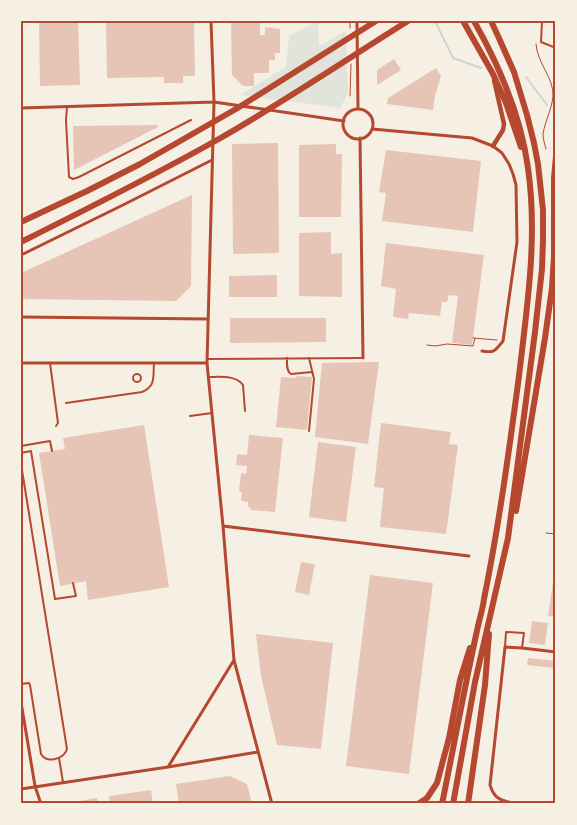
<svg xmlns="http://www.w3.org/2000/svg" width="577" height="825" font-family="'Source Sans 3',sans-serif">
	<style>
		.green { fill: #e2e4dc }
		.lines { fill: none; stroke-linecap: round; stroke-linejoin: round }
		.stream { stroke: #c9d6d2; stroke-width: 2 }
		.building { fill: #e6c5b7 }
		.path { stroke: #b5482f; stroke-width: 1 }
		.service { stroke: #b5482f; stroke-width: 2 }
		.minor { stroke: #b5482f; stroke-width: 3 }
		.tertiary { stroke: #b5482f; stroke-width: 4.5 }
		.motorway { stroke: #b5482f; stroke-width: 6 }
		.neatline { fill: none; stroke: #b5482f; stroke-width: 2 }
	</style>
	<rect width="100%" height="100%" fill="#f6efe4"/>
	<path class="green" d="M318,21l1,25 27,-15 2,63 -8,14 -100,-13 46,-28 3,-31z"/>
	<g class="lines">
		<path class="stream" d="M435,21l18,37 28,10
			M526,77l21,28"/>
	</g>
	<path class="building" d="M39,21h39l2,64 -40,1z
		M106,21h88l1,55h-12v7h-19v-6l-57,1z
		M231,21h29v14h5v-8l15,2v24h-5v7h-6v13h-15v13h-11l-11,-11z
		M394,59l7,11 -24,15v-15z
		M436,68l5,8 -6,20 -2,14 -46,-6 1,-6z
		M158,125v2l-84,43 -1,-44z
		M278,143l1,110 -46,1 -1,-110z
		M336,144v10h6l-1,63h-42v-72z
		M386,150l95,11 -8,71 -91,-11 4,-28 -7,-1z
		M192,195l-1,91 -15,15 -155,-2v-26z
		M331,232v22l11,-1v44l-43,-1v-63z
		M386,243l98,12 -12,90 -20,-2 6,-47 -9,-1 -2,7h-5l-2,14 -31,-3 -1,6 -15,-2 3,-28 -15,-3z
		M277,275v22h-48v-21z
		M230,318h96v24l-96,1z
		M379,362l-11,82 -53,-7 7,-74z
		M296,376l16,1 -5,53 -31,-3 5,-50 15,1z
		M381,423l70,9 -2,12 9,1 -12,89 -66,-7 4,-39 -10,-1z
		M144,425l25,162 -81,13 -2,-19 -26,5 -21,-133 26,-4 -2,-11z
		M249,435l34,3 -8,74 -25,-2 1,-3h-3v-5l-7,-1 1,-9 -3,-1 2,-18 5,1 1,-8 -11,-1 1,-11 10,1z
		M318,442l38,5 -10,75 -37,-5z
		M301,562l14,2 -6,31 -14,-3z
		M555,568h1v49l-8,-1z
		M370,575l63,8 -24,191 -63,-8z
		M532,621l16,2 -3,22 -16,-2z
		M256,634l77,9 -12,106 -44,-4 -16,-69z
		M528,658l28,3v7l-29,-3z
		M230,776l17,8 5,20h-73l-3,-20z
		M151,790l2,14h-43l-1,-8z
		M97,798l1,6h-30v-1z"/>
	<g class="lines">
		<path class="path" d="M350,21v7
			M536,44c1,19 18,34 17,52 -1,13 -8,25 -10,38 0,5 2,11 3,15
			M350,96l1,-32
			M473,338l24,2
			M427,345l8,1 12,-2 26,2 2,-8
			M546,533l10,1"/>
		<path class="service" d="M542,21l-1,21 15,6
			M67,107l-1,13 3,57 4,2 6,-2 112,-57
			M287,358c0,5 -1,13 4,16l21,-2
			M309,358l5,21 -5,52
			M207,359l155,-1
			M50,363l8,60 -2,3
			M133 378a4 4 0 1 1 8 0a4 4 0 1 1-8 0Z
			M209,377c11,0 27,-2 34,8l2,26
			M66,403l76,-11c14,-6 11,-15 12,-29
			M190,416l22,-3
			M21,446l29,-5 2,10
			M21,453l10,-2 24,148 21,-3 -3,-13
			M21,464l46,285c-3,10 -20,15 -26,5l-11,-69 -1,-2 -8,1
			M505,647l1,-15 18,1 -2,15
			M59,758l4,24"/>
		<path class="minor" d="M211,21l3,81 -7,261 16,163 11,134 38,144
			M357,21l1,88
			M21,108l193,-6 130,19
			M343 124a15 15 0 1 1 30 0a15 15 0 1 1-30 0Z
			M372,129l100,9 21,8 9,7 7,11 4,10 3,11 1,57 -14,99c-8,10 -8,12 -21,10
			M360,138l3,220
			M21,255l102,-50 89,-45
			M21,317l187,2
			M21,363h186
			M223,526l246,30
			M21,702l14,84 6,18
			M168,767l66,-107
			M21,789l147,-22 90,-15
			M516,804c-14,-4 -21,-3 -26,-19l15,-138 17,1 34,4"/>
		<path class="tertiary" d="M493,146l10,-16 1,-6 -10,-44"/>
		<path class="motorway" d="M463,21l30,53 13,29 15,44
			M21,222l66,-31 53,-27 96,-55 140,-88
			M21,242c66,-33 132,-66 196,-102 65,-37 127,-79 191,-119
			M516,511l29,-173 7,-50 2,-32v-78l2,-22
			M351,804h5
			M418,804l9,-6 10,-15 12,-45 11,-58 10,-32
			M442,804c12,-59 23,-119 36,-178 2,-9 5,-18 6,-27 15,-74 25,-148 35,-223 8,-70 19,-138 9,-208 -7,-52 -28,-101 -54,-147
			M453,804l22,-122 33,-144 27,-206 7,-63 1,-29v-30l-5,-46 -4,-21 -7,-28 -13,-43 -16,-36 -7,-15
			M468,804l17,-119 4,-51"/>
	</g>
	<rect width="577" height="825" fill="none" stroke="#f6efe4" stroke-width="45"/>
	<rect x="22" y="22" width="532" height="780" class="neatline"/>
</svg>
